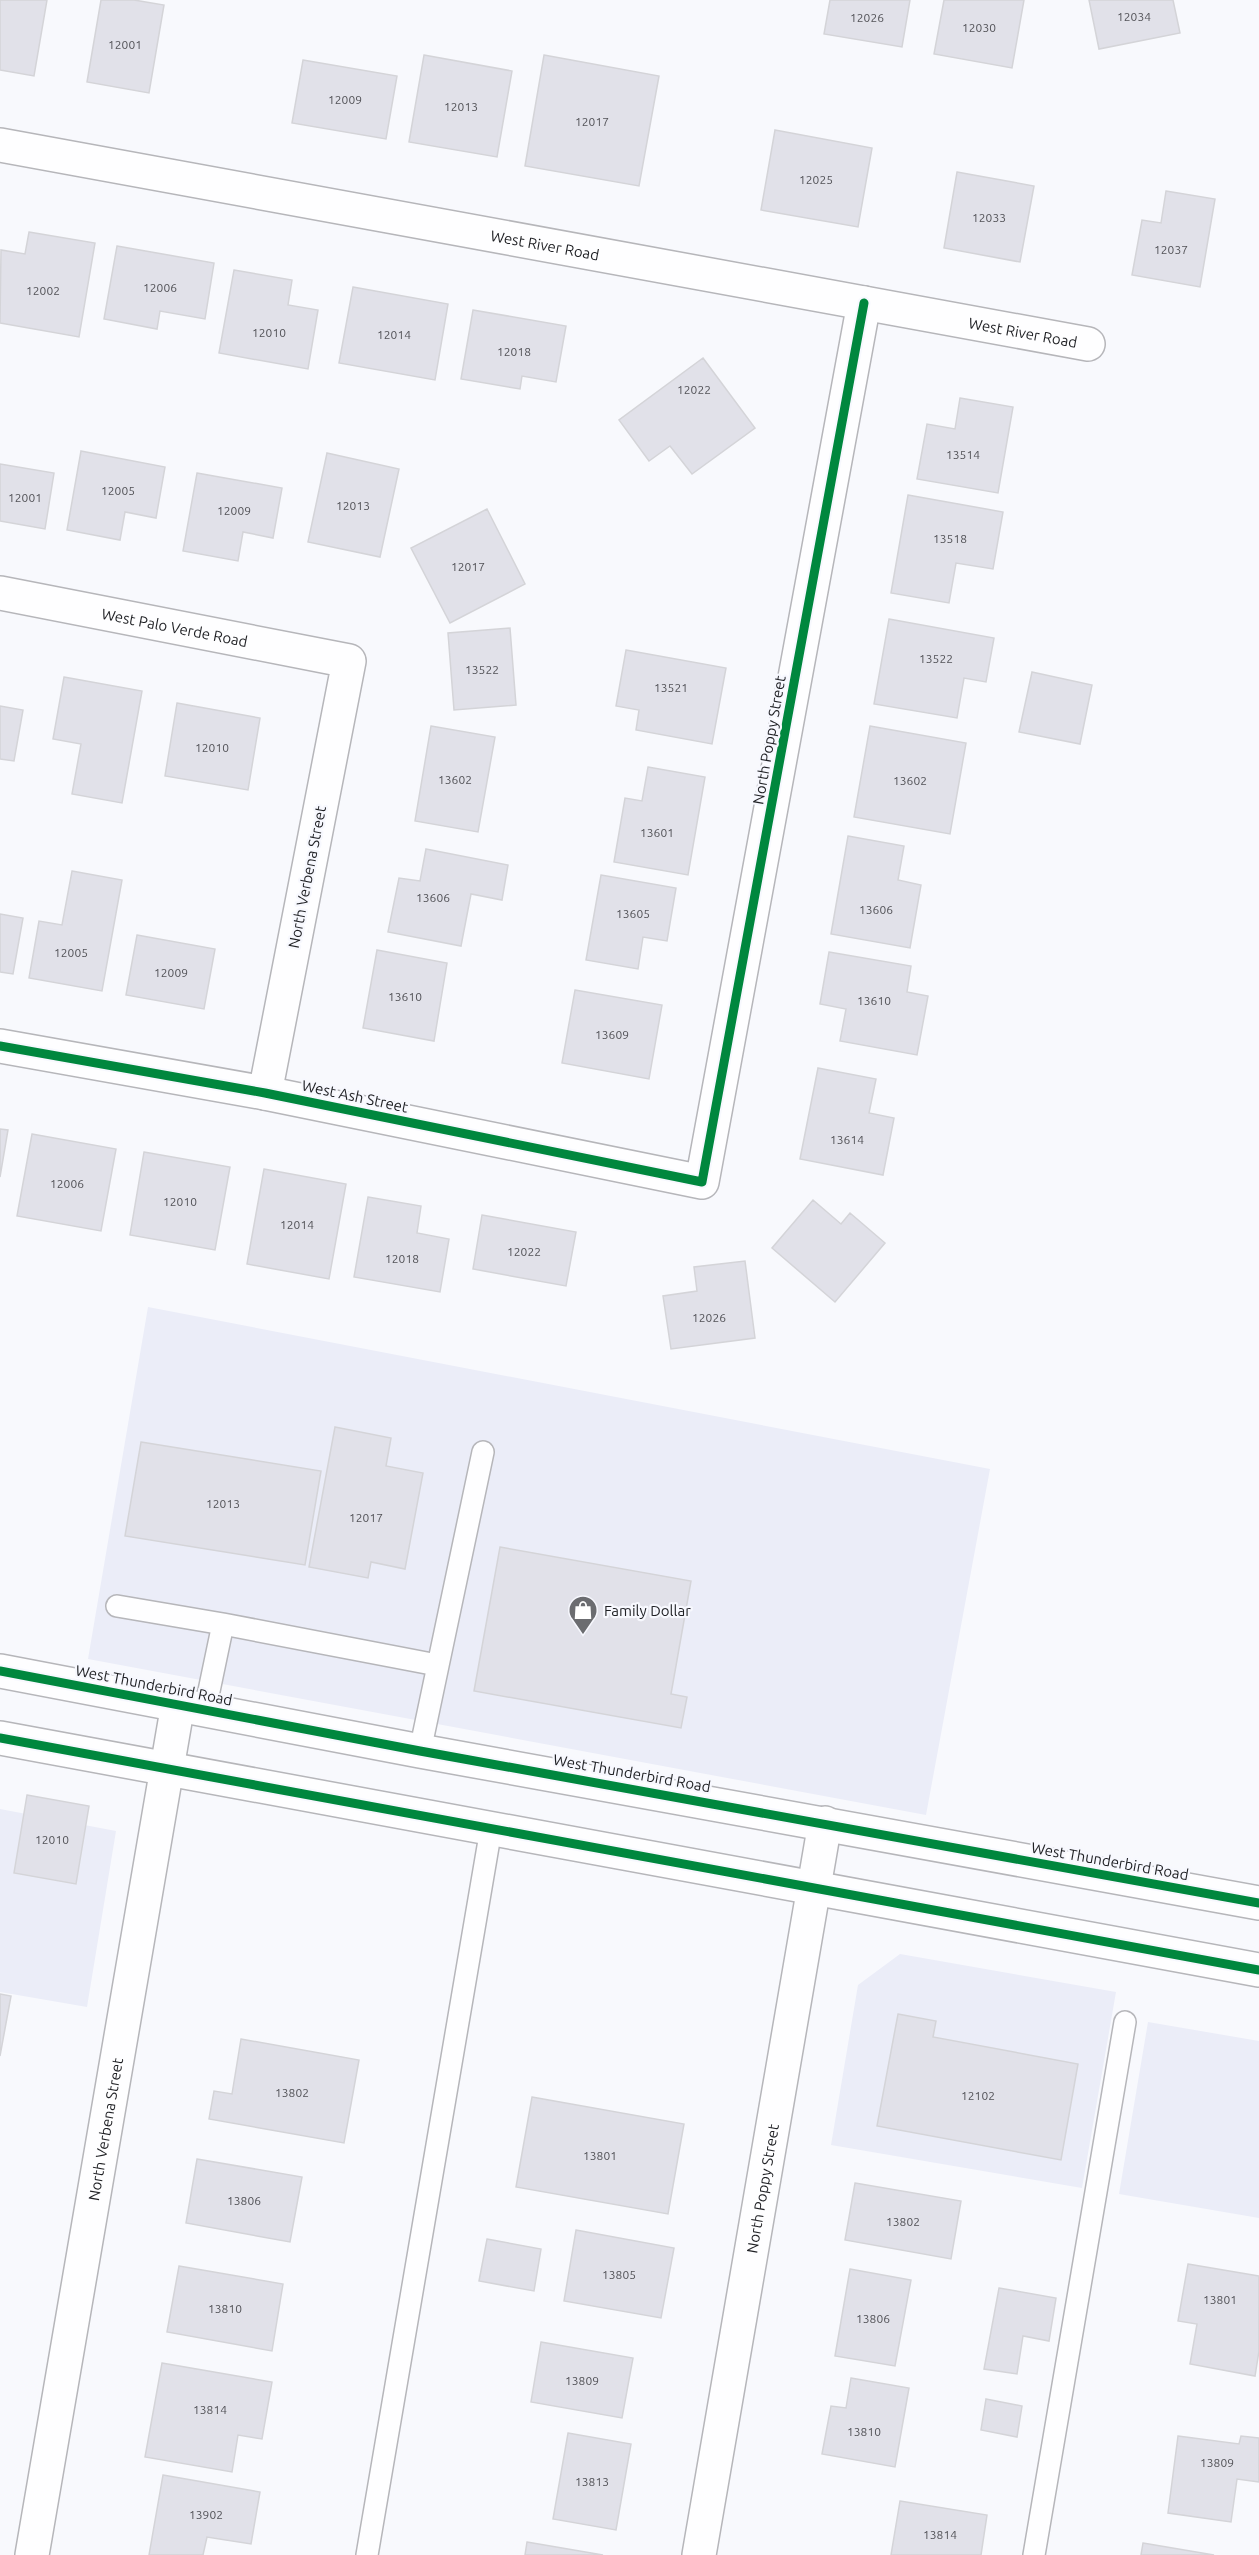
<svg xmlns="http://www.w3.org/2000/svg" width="1259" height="2555" font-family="Ubuntu,sans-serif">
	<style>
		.built { fill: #ebedf8 }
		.building { fill: #e1e1e9; stroke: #d4d4d8; stroke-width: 1.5 }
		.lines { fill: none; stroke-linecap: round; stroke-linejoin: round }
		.lane-casing { stroke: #b6b6ba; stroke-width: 24 }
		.street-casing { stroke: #b6b6ba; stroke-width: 36 }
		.secondary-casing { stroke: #b6b6ba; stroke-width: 36 }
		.lane { stroke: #fefeff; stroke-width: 21 }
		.street { stroke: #fefeff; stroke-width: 33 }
		.secondary { stroke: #fefeff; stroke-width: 33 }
		.cycleway-casing { stroke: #f7f8fe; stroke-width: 13 }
		.cycleway { stroke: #00873e; stroke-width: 9 }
		.labels { text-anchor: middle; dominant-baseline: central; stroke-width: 4.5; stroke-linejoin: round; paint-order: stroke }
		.number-label { font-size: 12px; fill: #525257 }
		.street-label { font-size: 15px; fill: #1f2024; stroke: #f7f8fe }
		.poi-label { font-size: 15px; fill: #1f2024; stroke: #f7f8fe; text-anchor: start }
	</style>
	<rect width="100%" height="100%" fill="#f8f9fd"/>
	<path class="built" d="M148,1307l842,162 -64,346 -838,-156z
		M0,1809l116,22 -29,176 -87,-15z
		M900,1954l216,38 -34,196 -251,-43 27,-160z
		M1148,2022l111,19v177l-140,-24z"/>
	<path class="building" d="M0,0h47l-13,76 -34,-6z
		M101,0h33l30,5 -15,88 -62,-11z
		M830,0h80l-8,47 -78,-13z
		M944,0h80l-12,68 -78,-14z
		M1089,0h84l7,33 -81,16z
		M424,55l88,16 -15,86 -88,-15z
		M544,55l115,21 -20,110 -114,-20z
		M303,60l94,16 -11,63 -94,-16z
		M775,130l97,18 -14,79 -97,-17z
		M957,172l77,14 -14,76 -76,-14z
		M1166,191l49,8 -15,88 -68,-12 10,-55 19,3z
		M29,232l66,11 -16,94 -79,-14 1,-73 24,4z
		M117,246l97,17 -9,56 -45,-8 -3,18 -53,-10z
		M234,270l58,10 -4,25 30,5 -10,59 -89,-16z
		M353,287l95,17 -13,76 -96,-17z
		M473,310l93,16 -10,56 -34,-6 -2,13 -59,-10z
		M703,358l52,70 -63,46 -22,-28 -21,15 -30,-41z
		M960,398l53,9 -15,86 -81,-14 10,-55 28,5z
		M81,451l84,16 -9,51 -31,-6 -5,28 -53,-10z
		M327,453l72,16 -19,88 -72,-15z
		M0,464l54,9 -9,56 -45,-8z
		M197,473l85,15 -9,50 -30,-6 -5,29 -55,-10z
		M908,495l95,17 -10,57 -37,-6 -7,40 -58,-10z
		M487,509l38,75 -75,39 -39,-75z
		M889,619l105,19 -8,44 -22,-4 -7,40 -83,-14z
		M510,628l6,77 -62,5 -6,-77z
		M626,650l100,18 -14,76 -76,-14 3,-20 -23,-4z
		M1032,672l60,13 -12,59 -61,-12z
		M64,677l78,14 -20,112 -50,-9 9,-50 -28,-5z
		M177,703l83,15 -12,72 -83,-14z
		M0,706l23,4 -9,51 -14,-2z
		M431,726l64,11 -17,95 -63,-11z
		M870,726l96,17 -16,91 -96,-17z
		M648,767l57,10 -17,98 -74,-13 11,-64 17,3z
		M848,836l56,10 -6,34 23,5 -11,63 -79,-14z
		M426,849l82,16 -6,35 -31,-6 -10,52 -73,-14 11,-54 21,3z
		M72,871l50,9 -20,111 -73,-13 10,-57 23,4z
		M601,875l75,13 -9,53 -24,-4 -5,32 -52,-9z
		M0,914l23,4 -10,56 -13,-2z
		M137,935l78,14 -11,60 -78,-14z
		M377,950l70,13 -13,78 -71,-13z
		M829,952l82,14 -4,26 21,4 -11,59 -77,-14 6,-32 -26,-5z
		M575,990l87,15 -13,74 -87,-16z
		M818,1068l58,11 -7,34 25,5 -11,57 -83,-16z
		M0,1129l8,1 -8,47z
		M32,1134l84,15 -15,82 -84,-15z
		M144,1152l86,15 -15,83 -85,-15z
		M264,1169l82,15 -17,95 -82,-15z
		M368,1197l53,9 -4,27 32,6 -9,53 -86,-15z
		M813,1200l28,24 9,-11 35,30 -50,59 -63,-54z
		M482,1215l94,17 -10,54 -93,-17z
		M745,1261l10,77 -84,11 -8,-53 34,-5 -3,-24z
		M335,1427l56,11 -5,28 37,7 -18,96 -34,-7 -3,16 -59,-11z
		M141,1442l180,29 -16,94 -180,-29z
		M500,1547l191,34 -20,113 16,3 -6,31 -207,-37z
		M27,1795l62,11 -13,78 -62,-11z
		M0,1994l11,2 -11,60z
		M898,2014l38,7 -3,16 145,27 -17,96 -184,-34z
		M241,2039l118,21 -15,83 -135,-24 5,-28 18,3z
		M532,2097l152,27 -16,90 -152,-27z
		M197,2159l105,18 -12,65 -104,-19z
		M855,2183l106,18 -10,58 -106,-19z
		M576,2230l98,18 -13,70 -97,-17z
		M487,2239l54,10 -7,42 -55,-10z
		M1188,2264l71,12v75l-4,25 -65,-12 7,-40 -19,-3z
		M179,2266l104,18 -11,67 -105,-19z
		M850,2269l61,11 -16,86 -60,-10z
		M999,2288l57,10 -7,43 -26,-5 -6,38 -33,-5z
		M541,2342l92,16 -11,60 -91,-16z
		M162,2363l110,19 -10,57 -24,-4 -6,37 -87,-15z
		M851,2378l58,10 -14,79 -73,-13 9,-48 15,2z
		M986,2399l36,7 -5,31 -36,-7z
		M568,2433l63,11 -15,86 -63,-11z
		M1178,2436l61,8 2,-8 18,2v44l-22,-3 -6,43 -63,-9z
		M163,2475l97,17 -9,52 -44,-7 -4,18h-54z
		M900,2501l87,14 -6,40h-90z
		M527,2542l76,13h-78z
		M1143,2543l71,12h-73z"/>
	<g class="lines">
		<g class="lane-casing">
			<path id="lane" d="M117,1606l106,18
				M205,1710l18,-86 214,41
				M420,1751l63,-299
				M367,2555l124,-726
				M1034,2555l91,-533"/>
		</g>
		<g class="street-casing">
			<g id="street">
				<path id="s1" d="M0,145l1088,199"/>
				<path id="s2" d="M0,593l349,68 -84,432"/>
				<path d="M0,1046l265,47 437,89 162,-879"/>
				<path id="s3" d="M32,2555l146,-851"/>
				<path id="s4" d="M699,2555l126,-732"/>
			</g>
		</g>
		<g class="secondary-casing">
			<path id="secondary" d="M0,1671l420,80 839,152
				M0,1738l1259,232"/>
		</g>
		<use href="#lane" class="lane"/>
		<use href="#street" class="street"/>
		<use href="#secondary" class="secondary"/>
		<g class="cycleway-casing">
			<path id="cycleway" d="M0,1046l265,47 437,89 162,-879
				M0,1671l420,80 839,152
				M0,1738l1259,232"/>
		</g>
		<use href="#cycleway" class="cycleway"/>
	</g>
	<defs>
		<g id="shop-pin" transform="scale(1.5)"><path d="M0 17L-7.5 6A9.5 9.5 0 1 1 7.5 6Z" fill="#6b6c70" stroke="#f7f8fe"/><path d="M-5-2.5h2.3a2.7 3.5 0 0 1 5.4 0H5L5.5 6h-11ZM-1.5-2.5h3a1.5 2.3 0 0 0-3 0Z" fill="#fff"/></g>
	</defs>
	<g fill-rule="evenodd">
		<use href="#shop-pin" x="583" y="1610"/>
	</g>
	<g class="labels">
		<g class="number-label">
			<text x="1134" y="16">12034</text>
			<text x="867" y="17">12026</text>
			<text x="979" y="27">12030</text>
			<text x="125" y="44">12001</text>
			<text x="345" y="99">12009</text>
			<text x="461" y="106">12013</text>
			<text x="592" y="121">12017</text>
			<text x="816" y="179">12025</text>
			<text x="989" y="217">12033</text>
			<text x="1171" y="249">12037</text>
			<text x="160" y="287">12006</text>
			<text x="43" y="290">12002</text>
			<text x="269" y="332">12010</text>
			<text x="394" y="334">12014</text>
			<text x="514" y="351">12018</text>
			<text x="694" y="389">12022</text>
			<text x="963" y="454">13514</text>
			<text x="118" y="490">12005</text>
			<text x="25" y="497">12001</text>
			<text x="353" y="505">12013</text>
			<text x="234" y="510">12009</text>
			<text x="950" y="538">13518</text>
			<text x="468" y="566">12017</text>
			<text x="936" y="658">13522</text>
			<text x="482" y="669">13522</text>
			<text x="671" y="687">13521</text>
			<text x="212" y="747">12010</text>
			<text x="455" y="779">13602</text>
			<text x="910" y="780">13602</text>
			<text x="657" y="832">13601</text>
			<text x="433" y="897">13606</text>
			<text x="876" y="909">13606</text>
			<text x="633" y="913">13605</text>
			<text x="71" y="952">12005</text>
			<text x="171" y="972">12009</text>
			<text x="405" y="996">13610</text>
			<text x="874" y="1000">13610</text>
			<text x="612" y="1034">13609</text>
			<text x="847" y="1139">13614</text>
			<text x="67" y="1183">12006</text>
			<text x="180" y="1201">12010</text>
			<text x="297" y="1224">12014</text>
			<text x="524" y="1251">12022</text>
			<text x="402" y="1258">12018</text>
			<text x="709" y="1317">12026</text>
			<text x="223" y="1503">12013</text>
			<text x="366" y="1517">12017</text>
			<text x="52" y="1839">12010</text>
			<text x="292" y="2092">13802</text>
			<text x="978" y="2095">12102</text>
			<text x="600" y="2155">13801</text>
			<text x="244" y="2200">13806</text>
			<text x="903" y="2221">13802</text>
			<text x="619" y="2274">13805</text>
			<text x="1220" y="2299">13801</text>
			<text x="225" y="2308">13810</text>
			<text x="873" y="2318">13806</text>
			<text x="582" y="2380">13809</text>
			<text x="210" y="2409">13814</text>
			<text x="864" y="2431">13810</text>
			<text x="1217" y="2462">13809</text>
			<text x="592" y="2481">13813</text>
			<text x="206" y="2514">13902</text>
			<text x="940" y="2534">13814</text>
		</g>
		<g class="street-label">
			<text stroke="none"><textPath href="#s1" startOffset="554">West River Road</textPath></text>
			<text stroke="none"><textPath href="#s1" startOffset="1040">West River Road</textPath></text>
			<text stroke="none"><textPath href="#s2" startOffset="178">West Palo Verde Road</textPath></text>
			<text transform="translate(769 740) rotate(-80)">North Poppy Street</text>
			<text transform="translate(307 877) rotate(-79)">North Verbena Street</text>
			<text transform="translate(355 1096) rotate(12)">West Ash Street</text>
			<text transform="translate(154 1685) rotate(11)">West Thunderbird Road</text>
			<text transform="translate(632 1773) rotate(10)">West Thunderbird Road</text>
			<text transform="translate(1110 1861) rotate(10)">West Thunderbird Road</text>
			<text stroke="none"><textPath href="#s3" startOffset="432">North Verbena Street</textPath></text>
			<text stroke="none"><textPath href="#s4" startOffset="372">North Poppy Street</textPath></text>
		</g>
		<g class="poi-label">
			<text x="604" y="1610">Family Dollar</text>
		</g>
	</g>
</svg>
